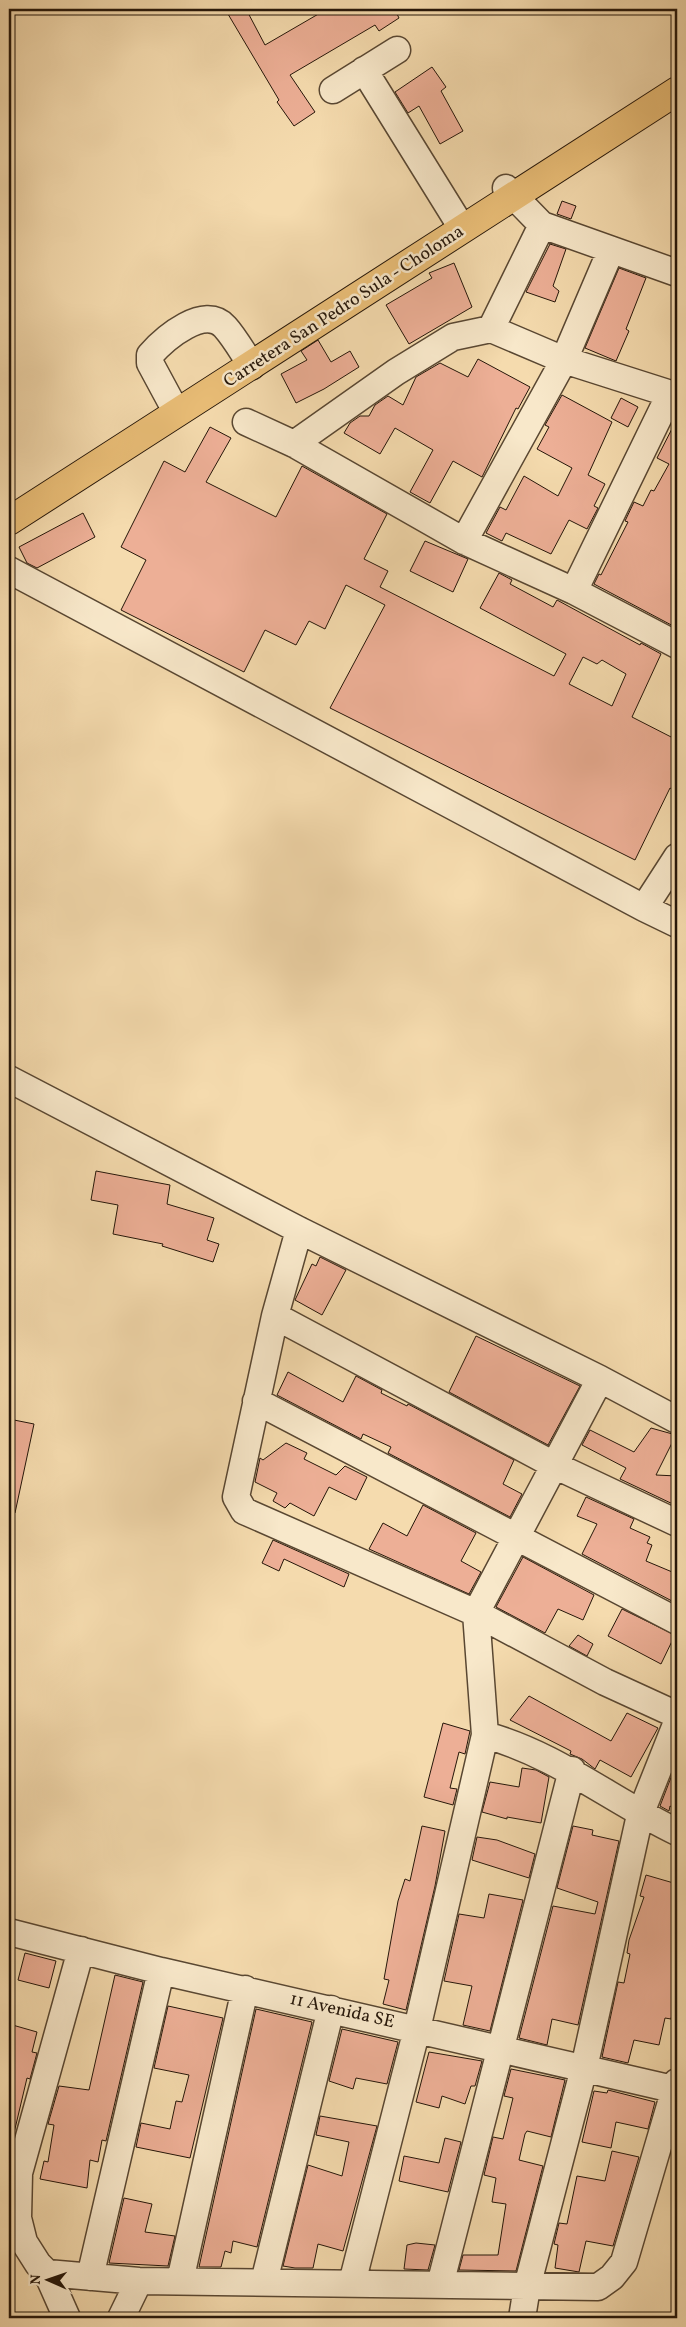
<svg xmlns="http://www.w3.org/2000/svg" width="686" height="2327" font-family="Vollkorn,serif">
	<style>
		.building { fill: #edaf96; stroke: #251609; fill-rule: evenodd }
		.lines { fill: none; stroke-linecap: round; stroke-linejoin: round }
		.minor-casing { stroke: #594732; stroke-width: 29 }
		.major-casing { stroke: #251609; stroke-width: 30 }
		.minor { stroke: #f8e8ca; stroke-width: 26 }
		.major { stroke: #eabe77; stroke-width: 28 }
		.labels { text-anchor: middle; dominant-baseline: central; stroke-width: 5; stroke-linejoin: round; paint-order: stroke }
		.street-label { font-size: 18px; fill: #251609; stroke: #f8e8ca }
	</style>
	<rect width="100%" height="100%" fill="#f5dbae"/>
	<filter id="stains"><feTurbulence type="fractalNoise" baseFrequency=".004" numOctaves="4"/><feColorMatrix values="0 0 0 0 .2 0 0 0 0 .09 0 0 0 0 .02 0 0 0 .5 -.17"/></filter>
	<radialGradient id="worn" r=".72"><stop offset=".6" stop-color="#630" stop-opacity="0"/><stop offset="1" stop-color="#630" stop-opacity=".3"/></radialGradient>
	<path class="building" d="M225,9h21l19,36 62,-36h75l-6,3 3,6 -20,13 -4,-6 -85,50 25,37 -21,14 -17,-24 2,-2z
		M432,67l14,20 -5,4 22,40 -23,13 -21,-38 -11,7 -13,-21z
		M562,201l14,5 -5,13 -14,-5z
		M550,244l16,5 -13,37 6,5 -4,11 -29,-10z
		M454,263l18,44 -63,37 -23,-39 46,-27 -3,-5z
		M619,268l27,10 -20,51 3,2 -13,30 -31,-13z
		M318,340l13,22 19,-11 9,16 -35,22 -28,14 -15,-29 26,-14 -6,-9z
		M478,359l52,28 -12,22 -2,-1 -34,69 -29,-16 -23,42 -20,-11 23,-42 -38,-22 -15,26 -36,-21 6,-10 10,-7h9l6,-11 13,-9 15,9 13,-28 24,-14 28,14z
		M562,395l50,27 -24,53 17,9 -11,22 4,2 -11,21 -18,-9 -18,34 -45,-21 -4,8 -16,-8 14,-26 6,3 18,-34 34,20 14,-28 -35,-19 12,-22 -4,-2z
		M621,398l17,9 -10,20 -17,-9z
		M677,419v209l-83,-44 5,-10 2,1 27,-53 -3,-1 9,-19 9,4 8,-16 3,1 15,-27 -12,-6z
		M210,427l21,11 -25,44 70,35 26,-51 85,48 -23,45 24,12 -8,16 174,89 12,-22 -86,-46 19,-35 13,7 -2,4 43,23 4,-7 83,45 1,-2 20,11 -29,63 45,23v52l-7,-4 -35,72 -305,-152 55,-103 -39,-20 -21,44 -16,-8 -13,24 -31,-15 -21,42 -123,-62 25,-50 -25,-13 43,-86 21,11zM583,657l14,7 5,-4 24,14 -14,32 -43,-22z
		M83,513l12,24 -58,31 -10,-5 -8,-16z
		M425,541l43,18 -15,33 -43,-21z
		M96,1171l74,14 -3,19 47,14 -7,22 12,4 -6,18 -51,-16 1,-2 -50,-10 5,-29 -27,-5z
		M320,1257l26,13 -24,45 -27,-15 17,-36 4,2z
		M476,1336l104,50 -32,59 -99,-53z
		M288,1372l55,30 13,-26 26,14 -1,3 26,13 1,-2 106,56 -11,24 19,10 -12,23 -122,-64 3,-6 -28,-13 -2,5 -84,-44z
		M9,1419l25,5 -19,89h-6z
		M651,1428l25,7 -20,40 21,1v30l-57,-27 6,-11 -44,-23 8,-15 44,22z
		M286,1443l21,10 -3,6 32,16 9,-9 22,11 -11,23 -27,-13 -15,29 -24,-13 -5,5 -12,-7 4,-8 -22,-11 5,-24 3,2z
		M586,1497l48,22 -4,9 20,9 -3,6 5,2 -6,16 31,13 -5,27 -90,-47 15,-30 -20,-8z
		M423,1505l53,28 -15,28 20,11 -12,22 -100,-45 14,-26 24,13z
		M273,1540l76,34 -5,13 -60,-28 -5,12 -17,-8z
		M523,1557l71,38 -11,25 -25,-11 -13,24 -49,-26z
		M622,1609l53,26 -14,29 -53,-28z
		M578,1635l15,9 -6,12 -18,-10z
		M529,1696l82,45 16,-28 31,15 -27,49 -31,-17 -5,9 -13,-10 -12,-5 1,-3 -61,-31z
		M443,1723l27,8 -5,23 -6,-2 -9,36 7,1 -4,16 -29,-8z
		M677,1762v48l-7,-4 -1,5 -9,-5z
		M522,1768l14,2 13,7 -8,46 -34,-6v2l-25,-7 8,-30 29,5z
		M422,1826l23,5 -10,55 -29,124 -23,-6 6,-24 -5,-1 14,-78 7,-22 5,2z
		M573,1826l20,4 -1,5 27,6 -41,184 -26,-6 -5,26 -28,-7 34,-132 42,8 3,-12 -41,-14z
		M477,1837l20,3 38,14 -6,24 -57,-18z
		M646,1875l31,9v105l-6,30 -6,-1 -6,27 -25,-5 -6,23 -26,-6 16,-75 6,1 6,-29 -3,-1 2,-13 15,-43 -4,-1z
		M489,1894l34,6 -33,131 -27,-6 9,-39 -28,-5 15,-67 25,4z
		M25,1953l31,8 -7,27 -31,-8z
		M115,1975l28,7 -37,159 -4,-1 -4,22 -8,-2 -3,28 -47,-9 4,-18 4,1 6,-37 -6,-1 11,-38 30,4z
		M168,2006l55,12 -33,140 -54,-11 5,-24 29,6 6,-28 6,1 7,-27 -35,-7z
		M256,2009l56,13 -55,225 -24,-6 -2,12 -6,-2 -4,16h-22z
		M9,2024l28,8 -5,20 5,1 -7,26 -3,-1 -13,55h-5z
		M342,2029l56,13 -11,42 -31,-6 -3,11 -24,-8z
		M429,2052l53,9 -7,25h-4l-6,18 -23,-8 -3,12 -23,-6z
		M511,2069l54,11 -14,57 -24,-6 -2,3 -6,26 24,6 -27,105 -57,-1 4,-15h35l8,-51 -14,-2 4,-24 -12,-3 9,-38 10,2 10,-41 -9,-2z
		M608,2090l47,12 -7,27 -32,-7 -5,26 -29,-6 12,-51 13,2z
		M320,2116l57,10 -34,125 -25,-7 -5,24h-18l-12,-2 25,-101 34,11 7,-34 -33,-7z
		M445,2138l16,4 -13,50 -49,-11 5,-25 35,7z
		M612,2151l27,6 -26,89 -27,-5 -7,31 -24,-4 3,-23 -4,-1 5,-21 8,1 10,-48 28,5z
		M124,2198l28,6 -7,28 30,4 -7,30 -59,-3z
		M416,2243l19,2 -7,25 -24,-1 3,-24z"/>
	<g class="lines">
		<g class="minor-casing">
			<path id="minor" d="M364,70l93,150
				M333,90l64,-40
				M506,188l36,37 135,48
				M491,329l73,31 113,36
				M171,402l-21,-39v-8c15,-17 55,-51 75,-28 10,11 18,26 27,39
				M246,422l48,22 170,97 110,50 103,54
				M294,444l102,-72 57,-35 38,-8 51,-104
				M464,541l100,-181 47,-110
				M9,570l635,338 33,-51
				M574,591l96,-197
				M644,908l33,16
				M9,1079l290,151 301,149 77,41
				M299,1230l-24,86 -39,181 8,14 232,102 129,69 72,33
				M275,1316l281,150 121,57
				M256,1401l421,220
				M485,1735c71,19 127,66 192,97
				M9,1932l152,39 516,119
				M81,1950l-62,223 -1,45 6,24 14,22 9,9 92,8 459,6 14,-10 12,-15 53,-180
				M47,2273l20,45
				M90,2277l71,-306
				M180,2281l65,-292
				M264,2282l67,-273
				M352,2283l65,-254 68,-294 -9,-122 124,-234
				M440,2285l132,-515
				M121,2318l18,-37
				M522,2318l5,-31 57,-219 56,-253 37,-93"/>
		</g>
		<g class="major-casing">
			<path id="major" d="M9,521l668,-430"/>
		</g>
		<use href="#minor" class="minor"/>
		<use href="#major" class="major"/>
	</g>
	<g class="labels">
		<g class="street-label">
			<text transform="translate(344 307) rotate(-33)">Carretera San Pedro Sula - Choloma</text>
			<text transform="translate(342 2011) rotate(13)">11 Avenida SE</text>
		</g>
	</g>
	<rect width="686" height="2327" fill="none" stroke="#f5dbae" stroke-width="30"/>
	<rect x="10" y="10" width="666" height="2307" fill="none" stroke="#251609" stroke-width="2.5"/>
	<rect x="15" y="15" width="656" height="2297" fill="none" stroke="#251609"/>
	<g transform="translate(48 2280) rotate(272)" stroke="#f8e8ca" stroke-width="4" paint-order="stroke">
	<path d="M0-4L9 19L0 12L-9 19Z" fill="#251609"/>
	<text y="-8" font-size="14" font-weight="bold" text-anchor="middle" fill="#251609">N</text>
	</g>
	<rect width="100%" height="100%" filter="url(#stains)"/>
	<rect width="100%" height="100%" fill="url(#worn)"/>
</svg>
